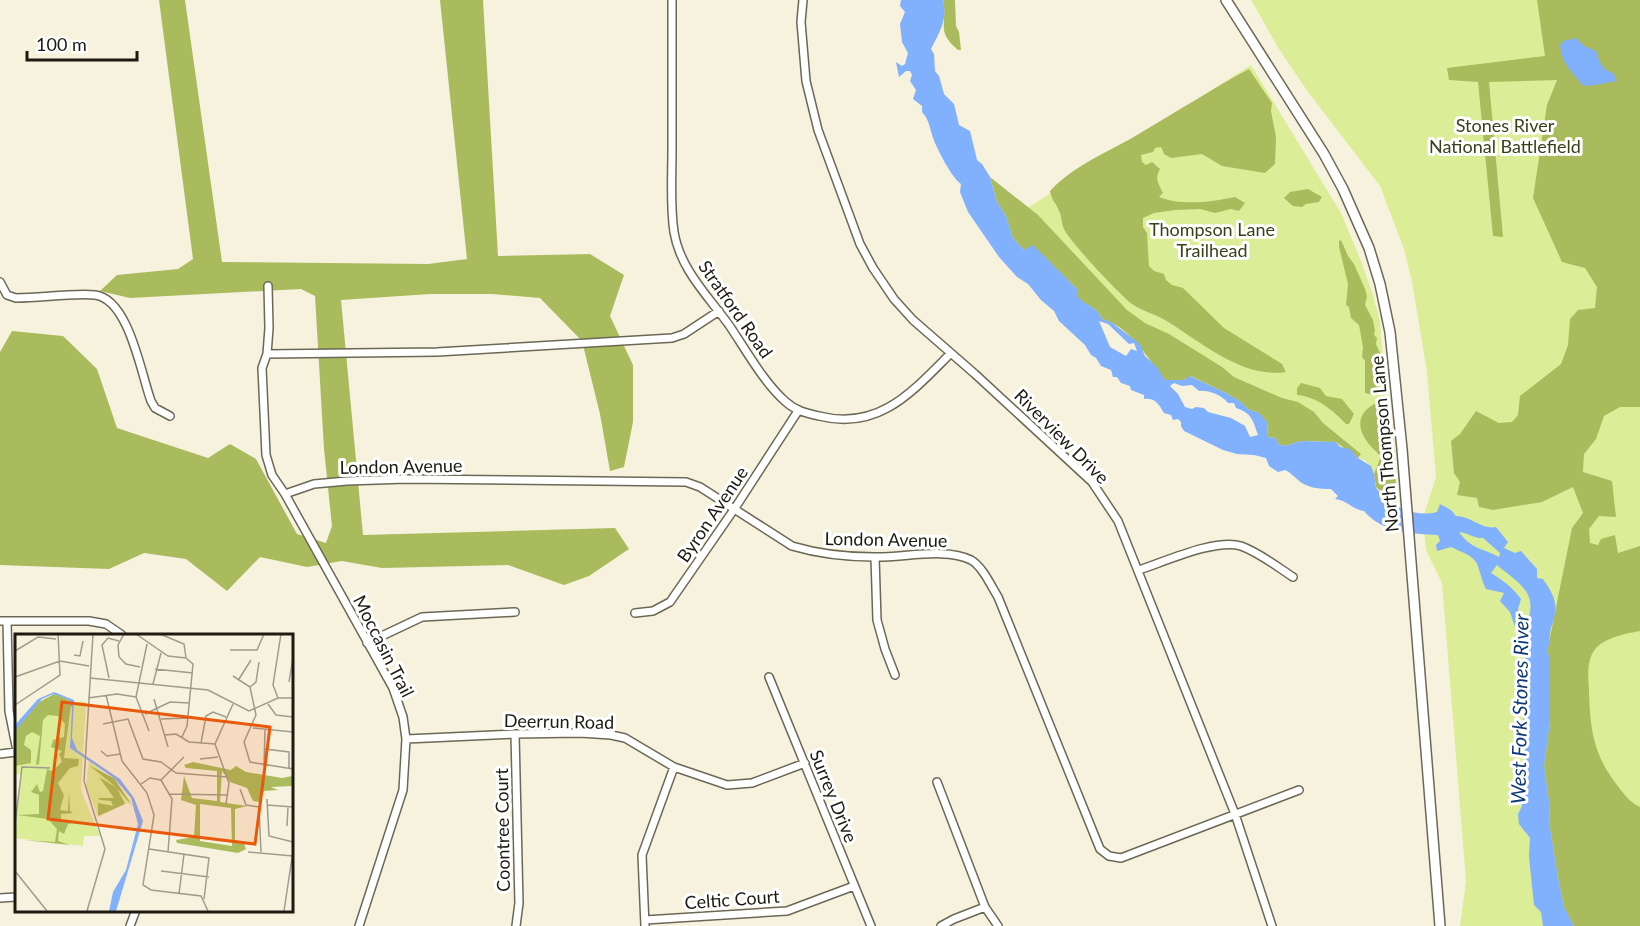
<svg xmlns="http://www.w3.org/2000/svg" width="1640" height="926" font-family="Lato,sans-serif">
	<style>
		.green { fill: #dced98 }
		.forest { fill: #a9bb5c }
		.water { fill: #81b0fd; fill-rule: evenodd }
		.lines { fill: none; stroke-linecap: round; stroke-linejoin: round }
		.street-casing { stroke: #6c6856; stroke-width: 10 }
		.secondary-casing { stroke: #6c6856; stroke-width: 12 }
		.street { stroke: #fff; stroke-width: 7 }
		.secondary { stroke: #fff; stroke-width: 9 }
		.labels { text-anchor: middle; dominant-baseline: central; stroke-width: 6; stroke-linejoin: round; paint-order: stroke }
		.park-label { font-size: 18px; fill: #394119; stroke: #fff }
		.street-label { font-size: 18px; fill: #1c1a13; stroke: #fff }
		.water-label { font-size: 20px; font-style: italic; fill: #0f387a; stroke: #fff }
		.inset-road { fill: none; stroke: #9f9c8d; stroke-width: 1.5 }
		.view { fill: #e8590c; fill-opacity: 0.15; stroke: #e8590c; stroke-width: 3 }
		.inset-edge { fill: none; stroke: #1c1a13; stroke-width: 3 }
	</style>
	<rect width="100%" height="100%" fill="#f7f2de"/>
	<path class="green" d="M1251,0h389v926h-180l6,-45 -24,-298 -16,-33 -3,-32 13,-41 -9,-105 -15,-90 -8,-33 -24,-63 -72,-94 -29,-43z
		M1251,65l90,148 20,48 12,34 7,26 6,78 8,45 -2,58 -26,-41 -99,-39 -123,-72 -111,-104 -20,-8 -6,-17z"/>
	<path class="forest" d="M159,0h26l37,262 206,2 39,-5 -27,-259h43l15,256 92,-2 34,21 -14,41 23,49v57l-9,45 -14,4 -10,-57 -18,-73 -42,-43 -48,-4h-62l-89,6 22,235 252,-7 14,21 -40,27 -25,9 -56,-20 -126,3 -40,-7 -35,6 -47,-10 -33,34 -41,-32 -42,-6 -35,16 -109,-4v-213l12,-21 51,5 34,33 20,59 91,30 22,-14 26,15 41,75 29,9 6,-17 -8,-77 -9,-153 -14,-7 -171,9 -30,-7 17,-16 61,-6 15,-10z
		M943,0h12l1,26 3,6 2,18h-3c-23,-19 -10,-26 -15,-50z
		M1537,0h103v407h-20l-16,9 -8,23 -12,15 -1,18 29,9 4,36 -17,-1 -10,13 1,14 8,2 3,-6 14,-4 3,18 22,-7v85c-16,3 -40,7 -48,23 -5,11 -4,24 -3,36 1,38 4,64 28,95 7,9 12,17 23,22v119h-66l-10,-19 -5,-24 -9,-55 -1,-27 -5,-35 6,-44v-64l-3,-6 25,-124 11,-15 -10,-26 -31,15 -49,8 -14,-3 -2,-9 -20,-3 3,-13 -6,-9 -3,-32 9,-7 16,-23 23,12 13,-1 6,-7 2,-19 41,-32 7,-19 2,-26 8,-9 17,-2 2,-21 -12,-19 -23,-6 -29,-64 14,-93 10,-25 -68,2 14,155 -10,-1 -15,-154 -29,-2 -2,-12 98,-12z
		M1249,69l23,34 -1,8 5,26 -1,27 -10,9 -43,-7 -20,-12 -31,4 -7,-4 -3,-7 -6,1 -2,4 -12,3 1,7 4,3 6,-3 8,7c-6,10 -1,15 3,24l-4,4c23,9 52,5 76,0l10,6 -6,8 -8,-2 -16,4 -15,-4 -25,1 -21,3 -11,5v9l4,6 2,33 5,5 10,3 2,6 6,5 11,3 41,40 58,36 4,8c-44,7 -86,-31 -121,-52 -10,-6 -23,-9 -33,-16 -12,-9 -62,-62 -68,-75 -3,-6 -2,-13 -5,-18 -3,-9 -7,-9 -9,-20 25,-27 61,-40 92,-59 36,-21 70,-43 107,-63z
		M990,177l48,38 89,95 18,13 24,11 53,33 12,10 48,21 16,4 16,10 9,11 38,31 -3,4 -22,-16 -35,-1 -16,5 -7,-2 -2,-6 -8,-1 -1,-15 -8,-9 -11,-4 -7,-7 -15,-9 -35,-17 -7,4h-19c-18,-22 -33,-52 -63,-61 -6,-14 -15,-12 -25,-22l1,-7 -45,-44 -9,4 -11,-12 -7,-22 -9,-14z
		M1308,189l14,8 -3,5 -13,2 -4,3 -9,-1 -9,-8 6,-6z
		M1341,240l7,16 6,8 11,25 2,7 -2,9 8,15 2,11 -1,4 3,3 -1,6 4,9 -3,17 2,16 -5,9 -9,-2v-32l-3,-4 1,-10 -4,-22 -8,-7 -2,-11 -3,-2 2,-21 -9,-37v-6z
		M1301,383l19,5 6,8 16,3 12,15 -5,10h-3c-12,-13 -30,-28 -49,-29v-7z
		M1386,399l8,45 3,62 -21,-19 -2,-13 7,-18c-25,-21 -32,-45 5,-57z"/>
	<path class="water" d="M901,0h42c5,20 -4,33 -12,49l3,5 1,17 4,5 5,18 10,10 5,21 11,6 7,29 5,4 8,13 7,25 9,14 7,22 11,12 9,-5 45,45v7c9,10 18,8 24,22l9,3 29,22 5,12 12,11 8,13h19l6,-4 36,17 15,9 7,7 11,4 8,9 1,15 8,1 2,6 7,2 16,-5 35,1 4,5 10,2 8,9 13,8 3,8 2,14c15,18 38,30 61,24l3,-8 11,6 5,6c15,0 26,14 40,11l12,15 -4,6 11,5 6,-2 16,18v9l6,1c13,19 16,27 8,49 -2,8 -1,16 -4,24l3,5v65l-6,44 5,35 1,27 9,55 5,24 10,19h-31l-2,-14 -7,-7 -5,-48 1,-19 -11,-14 -1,-10 4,-8 -1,-19 4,-5 1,-24 -4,-34 7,-29 -3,-12 -5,-3c-3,-8 -3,-15 4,-22l-8,-33 -2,2 -5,-15 -10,-11 4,-8 -18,-4c-4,-7 -7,-22 -10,-27 -6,-8 -17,-11 -25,-15l-14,4 -1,-6 4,-4 -2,-6c-25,-1 -57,-3 -74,-24 -13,-2 -15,-10 -29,-12l3,-3 -7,-7c-11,0 -26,-1 -34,-10 -5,-4 -6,-6 -12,-9l-7,2 -9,-6 -3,-8 -12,-3 -17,-1 -14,-4 -39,-19 -3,-5v-4l-3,-3 -5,1 -2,-5 -7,-2c-6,-10 -9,-15 -20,-14v-4l-13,-5 -1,-4 -9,-3 -4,-6h-4l-2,-7 -10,-4 -5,-8 -5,-3 -6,-10 -26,-24 -5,-10 -13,-11 -13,-16 -11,-7 -18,-20 -31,-45 -8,-20 1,-8c-9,-6 -24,-35 -28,-46 -3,-9 -4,-19 -11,-26v-6l-9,-7 3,-9 -6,-9 2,-6 -2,-4h-4l-7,6 -3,-15 6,4 3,-2 3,-11 -6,-11 -2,-18 5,-12 -5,-6zM1099,321l9,3 21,20 5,-1 3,8 -6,-2 -5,7 -16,-9zM1174,383l8,3 10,-1 7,6c9,-1 23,4 29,12h6l2,5c16,5 17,13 22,27l-8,2 -5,-11 -14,-8 -23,-6 -4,-4 -8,-1 -4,2 -7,-2 -7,-13 -8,-8zM1459,532c9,1 17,7 24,6l17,15 -1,4c-16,-9 -27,-7 -40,-25zM1497,565c22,19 43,27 29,61l-8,-17 3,-10c-8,-11 -18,-19 -30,-26z
		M1576,38l8,8 12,5c3,10 6,19 17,22l4,8 -27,5 -8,-1c-11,-16 -19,-19 -22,-39l3,-5z"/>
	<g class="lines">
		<g class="street-casing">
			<path id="street" d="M672,0c0,50 0,100 0,150 0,27 -2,56 2,82 6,37 34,64 55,93 17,25 35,58 57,77 10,9 20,11 33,14 60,15 93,-24 131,-62
				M803,0l-2,22 5,59 12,49 42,114 13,24 21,31 19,21 62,54 117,108 26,39 117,293 37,112
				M0,282l7,13 9,3c25,0 55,-5 79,-3 34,4 46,79 56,106l4,7 15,8
				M268,286l1,42 -2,26 -5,14 4,87 6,20 13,19 108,194 10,29 3,22 -3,51 -44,136
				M267,354l170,-2 235,-14 12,-4 35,-23
				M285,494l29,-10 33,-3 59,-2 280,3 14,5 92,59c27,8 54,11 82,11 28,1 72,-10 97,3 12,7 20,26 27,37l102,252 9,7 12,2 178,-68
				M875,557l2,63 8,29 10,26
				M1139,570c25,-8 77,-32 102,-24 19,7 35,20 52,31
				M635,613l18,-2 17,-9 65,-94 63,-97
				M0,621h89l17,3 16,11
				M7,621l2,90 7,35
				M367,643l55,-26 93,-5
				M769,677l102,249
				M515,734l4,169 -3,23
				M406,739l109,-5 65,-1 31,2 14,3 49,29 53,18 25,-2 53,-20
				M0,754l16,-2
				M937,782l48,125 13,19
				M0,898l16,-1
				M645,920l142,-9 67,-25
				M130,926l6,-16
				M645,926l-3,-71 32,-88
				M941,926l13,-7 31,-12"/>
		</g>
		<g class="secondary-casing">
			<path id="secondary" d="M1226,0l98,154 19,35 26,59 11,36 10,48 12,117 38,477"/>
		</g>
		<use href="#street" class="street"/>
		<use href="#secondary" class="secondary"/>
	</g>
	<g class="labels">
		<g class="park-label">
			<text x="1505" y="125">Stones River<tspan x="1505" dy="21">National Battlefield</tspan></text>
			<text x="1212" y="229">Thompson Lane<tspan x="1212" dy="21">Trailhead</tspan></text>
		</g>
		<g class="street-label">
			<text transform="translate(736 309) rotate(55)">Stratford Road</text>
			<text transform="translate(1062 436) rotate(45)">Riverview Drive</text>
			<text transform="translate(1384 444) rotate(-95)">North Thompson Lane</text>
			<text transform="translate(401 466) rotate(-1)">London Avenue</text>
			<text transform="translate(712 514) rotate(-56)">Byron Avenue</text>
			<text transform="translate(886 539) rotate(1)">London Avenue</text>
			<text transform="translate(384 646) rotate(63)">Moccasin Trail</text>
			<text transform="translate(559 721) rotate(1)">Deerrun Road</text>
			<text transform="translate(834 796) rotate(68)">Surrey Drive</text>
			<text transform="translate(502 830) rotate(-91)">Coontree Court</text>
			<text transform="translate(732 899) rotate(-4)">Celtic Court</text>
		</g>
		<g class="water-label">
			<text transform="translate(1519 709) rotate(-89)">West Fork Stones River</text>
		</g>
	</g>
	<g transform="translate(15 634)">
		<rect width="278" height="278" fill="#f7f2de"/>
		<path d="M66,67l5,1 -5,89 19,45h-16l-1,10 -68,-8 6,-63 -6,-1v-43l7,-8zM74,127l27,21 15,19 -33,16 -12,-31z" fill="#dced98"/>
		<path d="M39,60l14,5 3,6 -7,53 15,1 -1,7 -8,2 -12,15 6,12 -4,15 8,1 1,-20 1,20 3,2 -12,1v8l12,1 -5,1 -4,10 -5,-3 -1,10 12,4 -46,-5 31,2 2,-13 -9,-10 -31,-4 22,-1v-19l-8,-3 6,-8 3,8 3,-1 4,-22 5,2 10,-9 -3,-8 3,-3 -11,-4 2,-7 11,-3 1,-13 -7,-8 -10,-1 -5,5 -4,44 -3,1 4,-29 -8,-4 -6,4 -2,9 7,5v13l-16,3v-36l19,-25zM178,128l38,8 5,-4 10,6 36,6 10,-2v10l-21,1 7,3 -14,1 -5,11 -6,-1 -6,-13 -17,-6 -8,-11 -2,31 27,4 -12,3v34l9,1 2,5 -8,4 -61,-10 -1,-3 18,-3 2,-32 -15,-5 3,-24 8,22 25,3v-30l-31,-3 -2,-3zM185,170l31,4 1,38 -32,-5zM75,132l24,12 19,29 -16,-19zM84,143l18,11 8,16 -27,12v-13l15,3 -2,-5 -11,-1 -2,-2h16z" fill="#a9bb5c" fill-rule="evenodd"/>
		<path d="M39,58l20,8 -2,38 5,12 43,29 14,19 9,23 -27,90h-7l4,-19 13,-22 12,-46 -7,-26 -17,-20 -44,-30 2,-40 -4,-9 -15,-5 -11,5 -27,32v-6l23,-26z" fill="#81b0fd"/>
		<path class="inset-road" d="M109,0l-6,11 1,12 7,7 14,3M121,0l32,22 18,2 7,6 -6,62 -5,11M145,0l24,10 2,14M132,10l-11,53 13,34M215,16h27l7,-16M0,17l23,-14 18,2M59,21l6,1 3,-15M140,35l38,4M218,42l17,11 6,28 -12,27 6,20 43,7M0,43l45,-16 29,5M75,44l118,12 41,21 29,-13h15M94,44l-7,-33 6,-7 11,3M224,45l12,-19M274,48l4,-24M138,50l8,-31M235,53l6,-5 3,-20M91,61l16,66 25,32 7,22 -11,70 8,5 50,6 7,15M73,64l29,-4 19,3M263,64l-5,-13 8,-51M139,65l14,48M253,70l8,11 17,2M0,71l45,-30 -2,-41M130,80l25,-12 20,1M146,85l27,-1M88,90l25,-5 15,40 18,3 15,11 51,4M238,94l40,4M150,101l11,-1 13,8 26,2M186,109l5,-27 7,-4 13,5M250,115l24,3v16M86,117l6,5 13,-2M185,125l18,-2M249,132l1,-36M146,146l23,-23M126,150l9,-6 11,2 11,19 -4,53M225,155l6,16 13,2 2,45M154,160l58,1M252,165l2,37 24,6M211,170l3,-21 -14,-39 18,-40M252,171l26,2M0,191l7,-58 28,1M272,192l1,-19M134,215l60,9 -5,41M233,218l45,4M0,237l32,40M146,237l48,6M164,260l5,-40M72,277l18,-62 -21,-68 9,-147M269,277l9,-60"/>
		<path class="view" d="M47,68l208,25 -15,117 -207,-25z"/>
		<rect width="278" height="278" class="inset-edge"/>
	</g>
	<path d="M27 51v9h110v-9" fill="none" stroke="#1c1a13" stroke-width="3"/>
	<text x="36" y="51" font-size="18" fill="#1c1a13" stroke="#ffffff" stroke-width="4.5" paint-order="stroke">100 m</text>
</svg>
